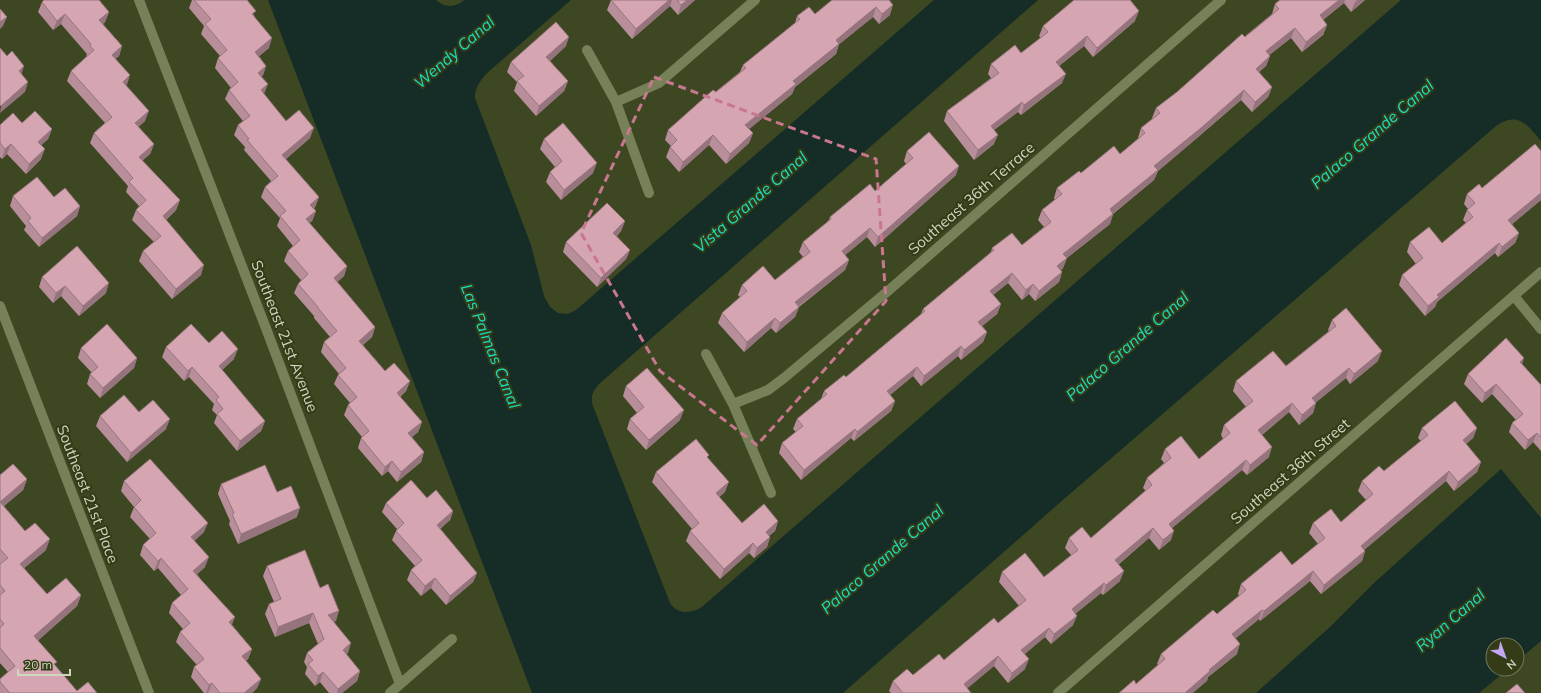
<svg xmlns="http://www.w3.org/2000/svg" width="1541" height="693" font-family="Mulish,sans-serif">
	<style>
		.water { fill: #152c27 }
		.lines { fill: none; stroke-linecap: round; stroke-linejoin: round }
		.street { stroke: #768159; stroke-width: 10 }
		.wall { fill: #b78e99 }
		.shaded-wall { fill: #95747d }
		.building { fill: #d5a5b2; stroke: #95747d }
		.marked { fill: none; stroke: #c8778e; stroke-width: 3; stroke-dasharray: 8 5; stroke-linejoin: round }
		.labels { text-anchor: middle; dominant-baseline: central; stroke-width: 4; stroke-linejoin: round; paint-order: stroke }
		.street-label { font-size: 15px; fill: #cfd6c0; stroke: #333c17 }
		.water-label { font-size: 16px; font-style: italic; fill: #18dec6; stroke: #333c17 }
	</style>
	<rect width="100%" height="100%" fill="#3d4721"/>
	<path class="water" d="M268,0h168c9,8 19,8 28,0h107l-84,73c-7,8 -12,14 -12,25l56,147 13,51 6,11 8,6 10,1 8,-4 358,-310h104l-439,384c-6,7 -9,12 -6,22l77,197c7,12 23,11 33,3l698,-606h140v141c-14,-17 -23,-30 -45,-15l-432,373 -221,194h-311z
		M1501,469l40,49v123l-24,20v-16h-24v24h15l-29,24h-223l74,-66 44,-44z"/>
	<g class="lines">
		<path class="street" d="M139,0l128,331 133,353
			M587,50l29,52 33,91
			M616,102l43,-19 96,-83
			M1514,296l27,33
			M0,306l149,387
			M706,354l27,50 38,89
			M733,404l35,-14 16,-12 104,-87 333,-291
			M390,693l62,-54
			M1058,693l483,-421"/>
	</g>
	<path class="wall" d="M192,0h55l22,48 -10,8 7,10 -3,9 -2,2 3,18 22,26 24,17 -24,21 33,38 -4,10 -1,1 2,3 -4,10 -3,2 38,43 -3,10 -7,6 38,45 -3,10 -9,8 22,26 25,10 -4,10 -6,6 22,25 -4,10 -6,5 12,15 -3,10 -24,20 -9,-11 -6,5 -24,-28 3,-10 1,-1 -18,-22 4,-10 2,-2 -16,-19 4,-9 1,-1 -18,-22 3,-10 6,-5 -16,-19v-2l-20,-23 4,-9 3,-4 -17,-19 4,-10 5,-5 -16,-20 3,-8 -19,-21 4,-10 6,-6 -27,-31 1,-3 -11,-12 4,-10 5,-4 -18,-22 4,-9 2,-2 -16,-20 3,-10 2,-2 -19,-22 3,-8 -15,-18z
		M611,0h84l-17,15 -8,-9 -38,33 -25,-29z
		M889,0l1,15 -11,9 -6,-7 -34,27 -3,10 -41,33 -3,7 -43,35 4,4 -4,10 -23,21 -17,-19 -30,27 -13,-15 4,-10 1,-1 -6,-6 3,-10 72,-58 3,-7 52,-42 2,-7 18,-2z
		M1280,0h85l-14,12 -7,-9 -21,17 4,5 -4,10 -21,17 -11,-14 -22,17 1,1 -4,10 -7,6 13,15 -4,10 -16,15 -11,-12 -44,38 -39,33 -4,9 -41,34 -3,10 -43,34 -4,10 -2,2 1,2 -3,10 -24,19 -6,-7 -7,6 -14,-17 -15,12 8,9 -4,10 -15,12 5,6 -4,10 -22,18 -3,-4 -37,30 -8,-10 -23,19 5,6 -4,10 -37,30 -3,-3 -50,42 -22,-27 3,-10 14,-11 -3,-3 4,-10 24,-20 3,-8 22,-14 75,-63 2,-5 68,-57 1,-4 30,-3 22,-18 -6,-7 4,-10 13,-10 -1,-2 3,-10 24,-15 39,-19 18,-15v-1l3,-10 12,-10h-1l4,-10 21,-16 95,-78 3,-10z
		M42,2l67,10 -4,10 -2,2 19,22 -3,10 -4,3 11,26 19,36 -7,6 16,17 -4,10 -8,7 38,39 -4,10 -10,10 35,55 -29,24 -33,-38 4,-10 11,-9 -22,-22 4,-10 3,-4 -13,-14 2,-6 -38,-43 4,-10 11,-10 -38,-42 4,-10 16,-15 -1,-1 1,-1 -26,-30 -8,6 -15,-18z
		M1132,2l3,19 -42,36 -9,-11 -25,20 3,17 -41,32 -3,-3 -24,18v14l-20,16 -30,-39 3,-10 44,-33 -3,-4 3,-10 30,-11 20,-15 -2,-2 4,-10z
		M566,46l-16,15 18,20 -4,10 -28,25 -22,-25 3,-9 -10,-10 4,-10z
		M22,123l30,6 -4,10 -7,6v14l-15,15 -19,-20 -5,5 -2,-2v-32z
		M544,139l49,34 -32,27 -15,-18 4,-10 5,-5 -15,-18z
		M907,151l49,24 -81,72 -8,-10 -22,18 4,5 -4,10 -46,37 -4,10 -19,16 -5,-5 -27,24 -26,-29 4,-10 18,-16 -2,-2 4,-10 33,-5 28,-23 -4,-5 4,-10 25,-20 2,-5 45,-26 31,-27 -2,-3z
		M1482,188l59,12 -29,24 7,9 -4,10 -17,14 -3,-4 -58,49 -2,5 -10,9 -26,-31 3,-10 14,-11 -9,-12 3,-10 32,1 24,-20 -3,-3 4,-10 1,-1 -4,-5 3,-10z
		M13,196l41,1 26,9 -3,10 -38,31 -15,-17 2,-4 -16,-20z
		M625,221l-4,10 -4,5 13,14 -4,9 -29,28 -34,-35 3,-10z
		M42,277l64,16 -27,23 -18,-20 -8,7 -14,-16z
		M1332,320l46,41 -28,23 -4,-6 -30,24 -3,11 -14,12 -10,-13 -27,23 7,22 -22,18 -5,-5 -70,58 -1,12 -12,10 -10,-12 -31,27 2,16 -17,14 -2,-2 -26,21 -2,11 -22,19 -6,-7 -21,17 1,15 -17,14 -14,-17 -27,22 4,5h-80l-2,-2 4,-10 20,-6 31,-15 54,-37 21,-17 -20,-24 3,-10 42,5 27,-22 -6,-7 4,-10h22l55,-47 -3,-3 4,-10 17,-15 -3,-4 4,-10 34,10 24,-20 -2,-4 3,-10 22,-18 -13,-16 3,-10 50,-15 43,-35 -1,-1z
		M209,343l25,16 -12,11 43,51 -4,10 -24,20 -23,-28 3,-8 -5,-5 2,-6 -25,-27 -5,4 -22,-24 4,-10z
		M81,348l56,10 -3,10 -34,30 -13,-14 3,-10 2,-1 -14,-15z
		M1522,364l19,21v66l-8,-9 -8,8 -16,-18 3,-9 4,-3 -24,-26 -10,9 -18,-19 4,-10z
		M626,386l54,34 -34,30 -19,-21 3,-10 7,-6 -14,-17z
		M139,412l27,17 -39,33 -31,-36 4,-10z
		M1422,428h55l-4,10 -7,6 15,18 -4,10 -23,19 -8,-10 -82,69 1,1 -3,10 -41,33 -11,-13 -50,40 -1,-2 -23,19 1,16 -29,23 -1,4 -71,3 22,-19 -1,-1 4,-10 56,-40 22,-18 -1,-2 3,-10 51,-19 26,-21 -9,-11 4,-10 28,-1 25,-22 -8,-9 4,-10 22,-10 37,-30 -3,-3z
		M708,458l17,34 -6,5 23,26 36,-2 -3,10 -6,5 1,1 -3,10 -13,11 -5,-5 -29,26 -34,-38 4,-10 2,-2 -40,-47 4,-10z
		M0,475l27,4 -4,11 -19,16 21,25 21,19 -22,18 23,26 34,1 -4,11 -39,34 17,26 22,25 20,2h-97v-14l8,-7 -8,-9z
		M124,481l80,51 -10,9 11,26 -8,7 35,51 20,24 -4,10 -2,2 15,18 -4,9 -5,5h-48l-13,-16 3,-10 3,-2 -21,-23 4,-10 3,-3 -14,-16 3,-10 9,-8 -23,-27 -4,3 -14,-16 3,-10 7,-6 -20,-22 4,-10 -13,-16z
		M221,484l56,8 20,25 -59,27 -9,-20 1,-3 -12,-27z
		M427,498l26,13 -3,9 -10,9 37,44 -4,9 -27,23 -15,-17 -10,8 -14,-16 4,-10 4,-4 -23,-26 4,-9 1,-2 -15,-17 4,-9z
		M267,566l53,22 16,33h-2l14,32 -2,1 14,17 -3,10 -15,12h-13l-9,-11 -5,4 -10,-12 2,-7 -3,-5 3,-9 11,-9 -9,-21 -34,14 -10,-23 4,-10 5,-2 -11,-26z"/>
	<path class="shaded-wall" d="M669,0h3l-2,6 -38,33 4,-10z
		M687,0h8l-17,15 3,-10z
		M1339,0h6l-1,3 -28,22 4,-10z
		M1357,0h8l-14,12 4,-10z
		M893,5l-3,10 -11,9 3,-10z
		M876,7l-3,10 -37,30 3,-3 -3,10 -41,33 -3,7 -50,41 3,-10 48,-44 43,-41z
		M1139,11l-4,10 -42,36 4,-9z
		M109,12l-4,10 -9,8 3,-10z
		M65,14l-4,10 -8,6 4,-9z
		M7,17l-4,9 -3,3v-7z
		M1327,25l-4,10 -21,17 4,-10z
		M1295,28l-4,10 -29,23 4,-10z
		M1087,36l-3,10 -32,25 4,-9z
		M569,37l-3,9 -23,21 3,-10z
		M272,38l-3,10 -17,14 3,-10z
		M122,46l-3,10 -11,9 4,-10z
		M1270,56l-4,10 -14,12 4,-9z
		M24,66l-3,10 -2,-5z
		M266,66l-3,9 -9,7 4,-9z
		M1066,74l-4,9 -41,32 3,-10z
		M130,75l-3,10 -4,-3z
		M568,81l-4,10 -28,25 3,-10z
		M28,82l-3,10 -25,21 1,-7z
		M268,84l-4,10 -7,6 4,-10z
		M1272,87l-4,10 -16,15 3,-10z
		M1244,90l-3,10 -44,38 -39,33 -4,9 -48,39 4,-10 44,-43z
		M1022,102l-4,10 -31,23 4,-9z
		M149,111l-4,10 -13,12 3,-10z
		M314,128l-4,10 -31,27 3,-10z
		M52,129l-4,10 -14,13 4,-10z
		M753,133l-4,10 -23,21 4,-10z
		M713,135l-4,10 -30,27 4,-10z
		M998,135l-4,9 -20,16 4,-10z
		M11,144l-4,10 -5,5 3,-10z
		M154,144l-4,10 -15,13 4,-10z
		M45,149l-4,10 -15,15 3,-10z
		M597,163l-4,10 -32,27 3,-10z
		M959,166l-3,9 -81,72 3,-10z
		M1541,193v7l-36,30 3,-10z
		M319,197l-4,10 -8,7 3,-9z
		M180,200l-4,10 -16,16 3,-10z
		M80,206l-3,10 -38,31 3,-9z
		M316,211l-4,10 -10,8 4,-10z
		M1113,214l-3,10 -50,39 3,-9z
		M625,221l-4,10 -11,12 3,-10z
		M870,228l-3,9 -29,24 4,-10z
		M1519,233l-4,10 -17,14 4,-10z
		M1499,243l-4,10 -58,49 -2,5 -10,9 3,-10 9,-11z
		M630,250l-4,9 -29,28 4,-9z
		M1067,258l-4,10 -9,8 3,-10z
		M849,260l-4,10 -54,42 4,-10z
		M204,265l-3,10 -29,24 4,-10z
		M347,266l-3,10 -13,12 3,-10z
		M1062,272l-3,10 -24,19 4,-10z
		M1012,273l-4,10 -22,18 4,-10z
		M109,283l-3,10 -27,23 4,-10z
		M1033,284l-4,10 -7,6 4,-10z
		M65,286l-4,10 -8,7 3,-10z
		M1001,304l-4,10 -22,18 3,-10z
		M799,307l-4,10 -19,16 4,-10z
		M775,318l-4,10 -27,24 3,-10z
		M375,327l-3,10 -16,14 3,-10z
		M987,332l-4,10 -22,18 3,-10z
		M961,346l-3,10 -37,30 3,-10z
		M238,349l-4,10 -19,17 4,-10z
		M1382,351l-4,10 -28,23 4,-10z
		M137,358l-3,10 -34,30 3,-10z
		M1524,358l-3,10 -1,-6z
		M192,367l-3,10 -5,4 4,-10z
		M917,367l-4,9 -30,25 4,-10z
		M1349,368l-3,10 -37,30 3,-10z
		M410,381l-4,10 -13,11 4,-9z
		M1496,384l-4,10 -10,9 3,-10z
		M895,401l-4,10 -37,30 3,-9z
		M1292,403l-3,9 -34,28 3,-10z
		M1316,403l-3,10 -14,12 3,-10z
		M684,410l-4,10 -34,30 3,-10z
		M170,419l-4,10 -39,33 4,-9z
		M265,421l-4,10 -24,20 3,-10z
		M422,422l-4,10 -13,11 3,-10z
		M1477,428l-4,10 -14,12 4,-10z
		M855,429l-4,9 -50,42 3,-10z
		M1537,433l-4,9 -8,8 3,-10z
		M1272,447l-3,10 -22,18 3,-10z
		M424,452l-3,10 -24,20 4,-10z
		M1246,460l-4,10 -77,64 4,-10z
		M392,461l-4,10 -6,5 3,-9z
		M1481,462l-4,10 -23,19 4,-9z
		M1449,471l-3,10 -89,75 4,-10z
		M27,479l-4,11 -23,19v-7z
		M729,482l-4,10 -13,11 4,-10z
		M300,508l-3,9 -59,27 3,-10z
		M453,511l-3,9 -17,15 4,-10z
		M778,521l-3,10 -13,11 4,-10z
		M208,523l-4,9 -16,15 3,-10z
		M1153,528l-4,10 -38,32 4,-10z
		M1174,531l-3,9 -12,10 4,-10z
		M770,537l-3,10 -13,11 3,-10z
		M50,539l-4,11 -29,24 3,-10z
		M753,543l-4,10 -29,26 4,-10z
		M1365,551l-3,10 -41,33 3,-9z
		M209,557l-4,10 -15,14 3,-10z
		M161,558l-3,10 -4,3 4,-10z
		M1124,571l-4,10 -17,14 3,-10z
		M1313,571l-3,10 -50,40 4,-10z
		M477,573l-4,9 -27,23 4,-9z
		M435,578l-4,10 -10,8 4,-10z
		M1104,583l-3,10 -33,26 4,-10z
		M81,595l-4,11 -46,41 3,-11z
		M1262,610l-3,9 -30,25 3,-10z
		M339,611l-3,10 -11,4 3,-10z
		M313,613l-4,10 -34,14 3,-10z
		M1077,616l-4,9 -22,19 3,-10z
		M235,617l-4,10 -2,-5z
		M1049,628l-4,9 -27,23 3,-10z
		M351,643l-3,10 -9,7 4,-10z
		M1240,644l-3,10 -29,23 -1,4 -14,12h-8l24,-23z
		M252,649l-4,10 -9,7 3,-10z
		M998,656l-4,10 -32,27 2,-9z
		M1029,659l-4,10 -17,14 4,-10z
		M360,671l-3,10 -15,12h-5l1,-4z
		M323,672l-3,10 -5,4 3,-10z
		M261,679l-4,9 -5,5h-8z
		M212,683l-4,10h-2l3,-8z"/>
	<path class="building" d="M44,0h55l10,12 -10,8 23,26 -10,9 18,20 -7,7 26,29 -14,12 19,21 -15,13 41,43 -17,16 41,49 -28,24 -33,-38 18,-15 -25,-26 10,-10 -17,-18 4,-4 -39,-45 18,-16 -41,-46 23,-21 -4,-4 1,-2 -26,-30 -8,7 -15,-19z
		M194,0h53l9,11 -4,3 20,24 -17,14 11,14 -8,7 10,11 -7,6 25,31 13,-11 15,18 -32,27 37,42 -9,8 6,6 -10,8 41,47 -13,12 41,49 -16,14 26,30 9,-8 16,18 -13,12 25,29 -14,11 16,19 -23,20 -9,-11 -7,6 -24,-29 8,-7 -21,-26 9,-8 -19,-22 8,-7 -22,-26 13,-11 -19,-23v-1l-20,-23 10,-10 -20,-23 12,-11 -20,-24 6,-5 -21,-24 13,-11 -31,-36 2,-1 -11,-14 12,-9 -21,-26 9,-8 -20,-24 9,-8 -22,-26 6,-5z
		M611,0h58l-33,29z
		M677,0h10l-6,5z
		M832,0h57l4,5 -11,9 -6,-7 -40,33 3,4 -46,37 3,3 -51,41 8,8 -23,21 -17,-19 -30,27 -13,-15 7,-7 -9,-10 45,-40 3,2 30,-24 -3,-3 57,-46 -3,-3 12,-9 6,7z
		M1074,0h56l9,11 -42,37 -10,-12 -31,26 10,12 -42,31 -2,-3 -31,24 7,9 -20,15 -31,-39 52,-38 -8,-9 24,-19 6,8 27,-21 -5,-6z
		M1280,0h59l-19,15 7,10 -21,17 -11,-14 -29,23 4,5 -14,13 16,18 -17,15 -11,-12 -43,38 -47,38 4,4 -48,39 3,5 -50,40 4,4 -10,8 5,6 -23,19 -6,-7 -7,6 -14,-17 -22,18 11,13 -23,18 9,10 -23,18 -3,-4 -37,30 -7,-9 -30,24 8,10 -38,31 -2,-3 -51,41 -22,-27 21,-17 -6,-7 30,-25 -3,-3 20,-16 2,2 79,-66 -2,-2 71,-59 -2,-2 20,-15 10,12 29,-23 -9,-12 20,-16 -5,-6 22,-17 2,2 33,-27 6,8 25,-21 -4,-5 19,-15 -4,-5 21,-16 65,-58 3,3 34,-28 -4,-5z
		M0,9l7,8 -7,5z
		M556,22l13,15 -23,20 22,24 -29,25 -22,-25 7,-5 -13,-14z
		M0,48l7,8 5,-5 12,15 -5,5 9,11 -27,24 -1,-1z
		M35,111l17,18 -14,13 7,7 -16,15 -18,-20 -6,5 -5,-6v-18l13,-12 9,10z
		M563,123l34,40 -33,27 -14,-18 12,-11 -18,-22z
		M929,132l30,34 -81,71 -8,-9 -28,23 7,9 -54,42 4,5 -19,16 -5,-5 -28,24 -25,-29 25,-22 -5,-6 21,-19 12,14 35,-28 -7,-10 28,-23 -1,-2 40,-33 5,7 38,-33 -6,-7z
		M1535,144l6,7v42l-33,27 11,13 -17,14 -3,-4 -62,52 2,2 -11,9 -26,-31 21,-17 -13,-16 19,-15 13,16 31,-26 -6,-7 8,-7 -8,-9 12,-10 3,4z
		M37,177l17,20 11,-9 15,18 -38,32 -14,-17 3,-3 -18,-22z
		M607,203l18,18 -12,12 17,17 -29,28 -35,-36z
		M77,246l32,37 -26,23 -18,-20 -9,7 -14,-16z
		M1346,308l36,43 -28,23 -5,-6 -37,30 4,5 -14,12 -10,-12 -34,27 14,17 -22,18 -4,-5 -77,64 5,7 -11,9 -10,-12 -38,32 9,11 -18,14 -2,-2 -32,26 5,7 -23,18 -5,-6 -28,22 8,9 -17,14 -14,-17 -34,28 7,9h-68l-10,-12 14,-12 6,6 26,-21 5,6 50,-42 4,5 28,-23 -24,-28 23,-19 19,24 34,-27 -9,-12 13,-11 9,11 61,-53 -5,-7 24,-20 -6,-9 16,-13 18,23 31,-26 -6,-8 29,-24 -17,-20 37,-30 13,15 50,-40 -4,-6z
		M107,324l30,34 -34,30 -13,-14 8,-7 -17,-19z
		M191,324l18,19 13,-12 16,18 -19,17 46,55 -25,20 -23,-27 6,-5 -7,-9 3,-3 -27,-30 -4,4 -22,-24z
		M1506,338l18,20 -4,4 21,23v52l-4,-4 -9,7 -16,-17 11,-9 -27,-30 -11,9 -17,-19z
		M647,368l37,42 -35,30 -19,-21 14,-12 -18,-21z
		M124,395l15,17 14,-12 17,19 -39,34 -31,-37z
		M1455,401l22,27 -14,12 18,22 -23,20 -9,-11 -88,75 4,5 -41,34 -11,-14 -49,40 -2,-1 -30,24 8,10 -31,26 1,1 -25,22h-66l15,-13 2,4 29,-25 -4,-5 52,-44 4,4 29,-24 -5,-6 40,-33 11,14 33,-27 -12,-15 18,-14 10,13 32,-28 -11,-13 17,-15 5,5 44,-36 -6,-7z
		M696,439l13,16 -2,2 22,25 -13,11 26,30 22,-19 14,17 -12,11 4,5 -13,11 -4,-5 -29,26 -34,-38 9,-8 -43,-51z
		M150,459l58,64 -17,14 18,20 -16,14 42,46 -6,5 23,27 -10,7 19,23 -17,14h-24l-8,-10 -3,2 -15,-18 10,-8 -24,-27 10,-9 -18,-20 16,-14 -27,-31 -3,3 -15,-16 13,-12 -22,-26 7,-7 -17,-19z
		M13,464l14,15 -27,23 25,29 10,-8 15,16 -30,25 27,30 19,-16 15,17 -47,41 23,26 -3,2 23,27 11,-9 9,11h-87l-10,-11v-3l15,-13 -15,-18v-20l4,-4 -4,-5v-24l5,-4 -5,-6v-21l8,-6 -8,-9v-74z
		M265,465l12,27 14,-6 9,22 -59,26 -9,-20 2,-1 -13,-29z
		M411,480l16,18 9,-8 17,21 -16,14 40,48 -27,23 -15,-18 -10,8 -14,-16 11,-10 -26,-29 8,-8 -18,-20z
		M305,550l15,38 8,-4 11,27 -11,4 23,28 -8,7 17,21 -22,18 -15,-17 -5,4 -10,-12 5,-4 -6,-7 17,-14 -11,-26 -35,14 -9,-23 12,-5 -14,-33z
		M1517,684l8,9h-19z"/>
	<path class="marked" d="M654,77l222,82 10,142 -129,144 -97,-74 -79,-138z"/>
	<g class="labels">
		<g class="street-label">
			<text transform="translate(971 198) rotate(-41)">Southeast 36th Terrace</text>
			<text transform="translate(285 336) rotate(69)">Southeast 21st Avenue</text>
			<text transform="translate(1290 471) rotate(-41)">Southeast 36th Street</text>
			<text transform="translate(88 494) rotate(69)">Southeast 21st Place</text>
		</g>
		<g class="water-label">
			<text transform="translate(454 52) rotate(-41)">Wendy Canal</text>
			<text transform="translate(1372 134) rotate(-41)">Palaco Grande Canal</text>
			<text transform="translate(750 202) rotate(-41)">Vista Grande Canal</text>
			<text transform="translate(491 346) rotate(68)">Las Palmas Canal</text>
			<text transform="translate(1127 346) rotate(-41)">Palaco Grande Canal</text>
			<text transform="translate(882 559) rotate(-41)">Palaco Grande Canal</text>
			<text transform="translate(1450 620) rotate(-41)">Ryan Canal</text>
		</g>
	</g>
	<g transform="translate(1505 657) rotate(139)"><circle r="19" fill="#333c17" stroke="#717a5b"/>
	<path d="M0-3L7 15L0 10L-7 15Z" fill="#c3a7f2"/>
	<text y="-6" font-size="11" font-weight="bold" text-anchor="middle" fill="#cfd6c0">N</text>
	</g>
	<path d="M18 669v6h52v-6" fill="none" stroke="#cfd6c0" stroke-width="2"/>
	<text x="24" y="669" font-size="12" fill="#cfd6c0" stroke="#333c17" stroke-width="3" paint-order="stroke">20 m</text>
</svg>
